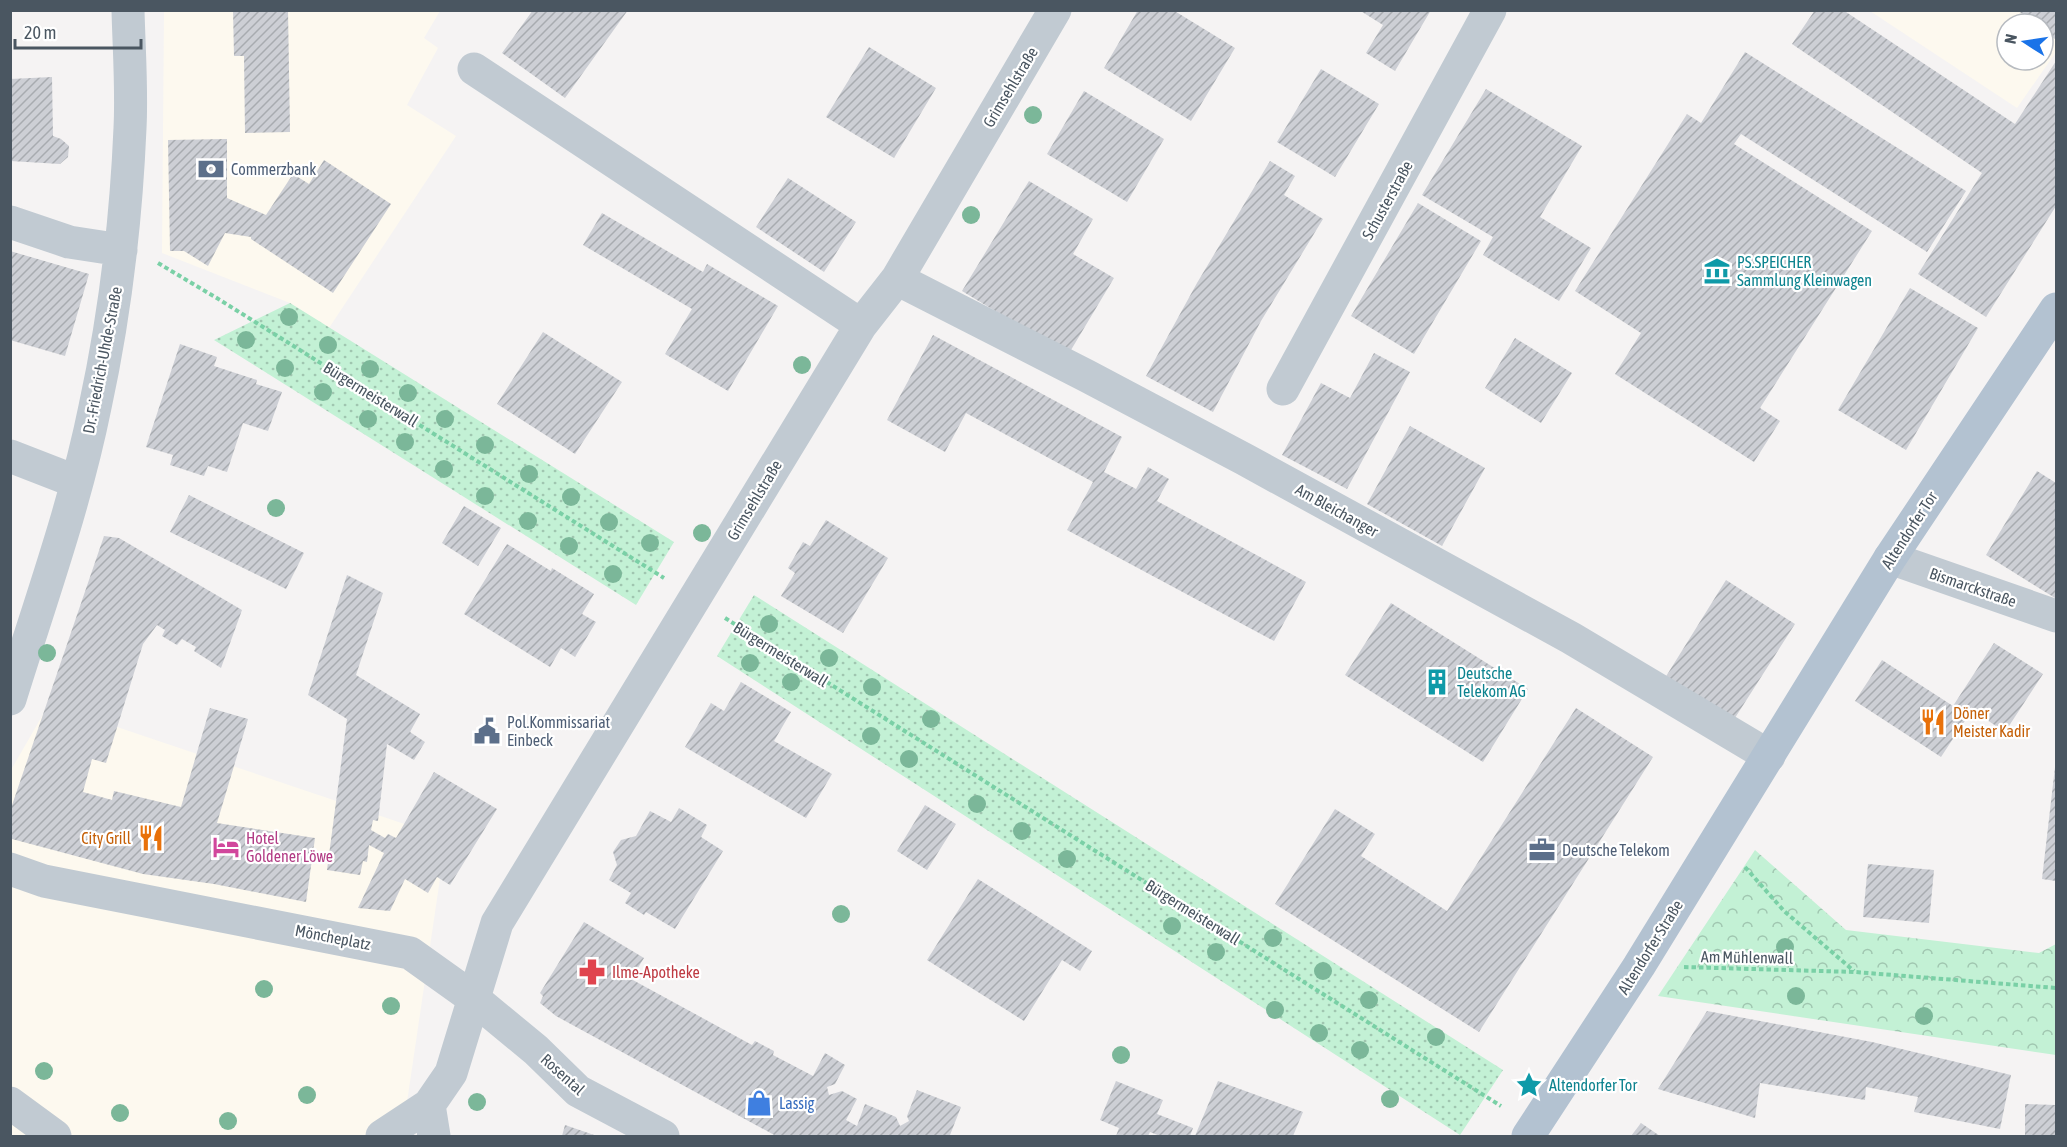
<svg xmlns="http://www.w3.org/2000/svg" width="2067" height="1147" font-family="'Asap Condensed',sans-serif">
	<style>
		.commercial { fill: #fdf9ef; fill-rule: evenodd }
		.grass { fill: url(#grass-dots) }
		.park { fill: url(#park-crowns) }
		.building { fill: url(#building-hatch) }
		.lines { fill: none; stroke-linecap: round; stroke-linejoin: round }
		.path { stroke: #7ad0a6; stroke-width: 4; stroke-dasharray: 4.5 3; stroke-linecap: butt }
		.minor { stroke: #c1cad2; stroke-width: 33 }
		.major { stroke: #b3c2d1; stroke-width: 33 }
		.tree { fill: #7bb799 }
		.labels { text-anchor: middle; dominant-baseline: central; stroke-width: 4.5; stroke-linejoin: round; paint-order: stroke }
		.street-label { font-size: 16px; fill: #4a5661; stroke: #fff }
		.service-label { font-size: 16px; fill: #4e5e75; stroke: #fff; text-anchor: start }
		.culture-label { font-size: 16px; fill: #0d838f; stroke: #fff; text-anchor: start }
		.food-label { font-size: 16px; fill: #c56008; stroke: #fff; text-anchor: start }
		.hotel-label { font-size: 16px; fill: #b23c85; stroke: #fff; text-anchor: start }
		.health-label { font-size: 16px; fill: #be3a42; stroke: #fff; text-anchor: start }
		.shop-label { font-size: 16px; fill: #366cbe; stroke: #fff; text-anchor: start }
	</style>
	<defs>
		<pattern id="grass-dots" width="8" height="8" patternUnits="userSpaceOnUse" patternTransform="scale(1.5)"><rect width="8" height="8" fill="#c3f1d5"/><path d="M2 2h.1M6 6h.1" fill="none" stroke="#a0c6b0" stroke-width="1.8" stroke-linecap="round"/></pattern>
		<pattern id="park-crowns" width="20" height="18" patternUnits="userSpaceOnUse" patternTransform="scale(1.5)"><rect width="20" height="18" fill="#c3f1d5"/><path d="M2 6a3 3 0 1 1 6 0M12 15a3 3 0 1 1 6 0" fill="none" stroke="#a0c6b0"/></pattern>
		<pattern id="building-hatch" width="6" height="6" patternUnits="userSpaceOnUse" patternTransform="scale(1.5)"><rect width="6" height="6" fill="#cdcfd5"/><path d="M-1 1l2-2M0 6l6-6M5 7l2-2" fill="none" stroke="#a8abb0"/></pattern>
	</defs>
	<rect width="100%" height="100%" fill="#f5f3f3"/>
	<path class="commercial" d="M164,11h276l-16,27 14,10 -31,57 49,31 -127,192 -39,-25 -128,-50z
		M1870,11h186v41l-39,56zM2007,24h36v36h-36z
		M49,704l397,134 -44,298h-391v-366z"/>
	<path class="grass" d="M290,303l384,239 -38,63 -422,-265z
		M754,595l749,475 -43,65 -743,-479z"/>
	<path class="park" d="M1755,850l91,80 193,23 17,-9v111l-398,-59z"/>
	<path class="building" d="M233,10h55l2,122 -45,1 -1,-77h-10z
		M533,10h95l-63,88 -63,-45z
		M1138,10h35l62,38 -44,73 -87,-53z
		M1359,10h72l-36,61 -29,-18 17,-28z
		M1815,10h28l172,114 41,-63v145l-70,111 -68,-43 64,-101 -190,-129z
		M2017,10h39v30l-13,-11v-5h-7z
		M869,47l67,41 -42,70 -68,-41z
		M1745,52l221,139 -39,61 -186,-118 -7,10 138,87 -112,177 20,13 -26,41 -139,-88 26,-41 -66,-42 112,-177 14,9z
		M1321,69l58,35 -44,73 -58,-35z
		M52,77l1,59 8,3 8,7 -1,11 -8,7 -50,-3v-82z
		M1486,89l96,57 -42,71 51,31 -32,53 -76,-46 10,-18 -71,-42z
		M1084,91l80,48 -37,63 -80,-48z
		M227,139v59l39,17 27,-41 16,10 15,-24 67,44 -58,89 -82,-54v-2l-26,-4 -17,33 -24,-15h-14l-2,-111z
		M1270,161l25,15 -11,19 39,24 -62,102 -48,91 -67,-36 51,-93z
		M788,178l68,44 -32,50 -68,-45z
		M1029,181l64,38 -20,35 41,24 -46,77 -106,-64z
		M1418,203l63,38 -67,113 -63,-38z
		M602,213l101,59 4,-8 71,42 -50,85 -63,-37 27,-45 -109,-64z
		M10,251l79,23 -24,82 -55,-16z
		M1910,288l68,40 -72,122 -68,-40z
		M543,332l79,50 -47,72 -78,-50z
		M933,335l189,102 -18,35 32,17 12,-22 21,12 -12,22 149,81 -32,59 -207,-111 26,-48 -127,-69 -21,39 -58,-32z
		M1515,338l57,35 -31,50 -56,-35z
		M180,344l37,13 -3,9 43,14 -1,4 26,8 -14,39 -25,-8 -16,49 -19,-6 -4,10 -34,-11 3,-10 -27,-8z
		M1374,353l36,19 -63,117 -65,-34 39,-72 29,15z
		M1410,426l75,42 -43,78 -75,-42z
		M2037,471l19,12 -1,115 -69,-43z
		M189,495l115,58 -18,36 -116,-57z
		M464,506l37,22 -23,38 -36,-23z
		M826,520l62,38 -45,75 -62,-37 14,-23 -7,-5 15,-26 7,4z
		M104,536l15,2 123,72 -21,58 -27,-17 2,-4 -14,-8 -5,6 -15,-9 3,-6 -8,-5 -14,19 -37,119 -14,-4 -9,33 29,8 2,-9 67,16 29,-99 38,11 -31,104 98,15 -9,64 -92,-18 -71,-10 -131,-35 -2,-3v-25z
		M507,544l44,27 1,-3 42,26 -12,20 14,8 -21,35 -14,-9 -11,19 -86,-53z
		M347,575l36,18 -27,82 64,39 -10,18 15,10 -11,18 -27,-16 -9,77 -5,-1 -2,10 14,8 3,-4 8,4 38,-66 63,37 -47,76 -13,-8 -9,16 -23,-14 -15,32 -32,-3 26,-55 -15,-8 -2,17 -4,-1 -3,14 -33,-5 20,-151 -39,-24z
		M1726,580l69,44 -62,97 -68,-43z
		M1391,603l137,86 -45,73 -138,-87z
		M1994,643l49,31 -38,58 -33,-22 -31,47 -86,-56 27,-41 71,46z
		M741,682l50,30 -17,29 58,33 -26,44 -121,-71 26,-44 13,8z
		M1576,708l77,49 -174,275 -204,-128 60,-95 40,25 -14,22 86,55z
		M2055,767h1v114l-14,-2z
		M925,805l31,19 -29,46 -30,-19z
		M679,808l28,17 -6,12 22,14 -48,78 -29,-17 -2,3 -19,-12 6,-10 -22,-13 8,-15 -4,-13 8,-12 15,-4 14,-25 21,11z
		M1868,864l66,6 -5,53 -66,-6z
		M978,879l114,72 -12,20 -18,-11 -38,61 -97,-61z
		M584,922l60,36 -13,21 121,66 3,-4 19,10 -1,4 40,21 12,-23 20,12 -10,19 -8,3 2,8 13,-4 15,8 -11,21 11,6 8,-22 31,13 4,9 9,-5 -2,-5 10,-26 44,17 -11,28 -4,1h-170l-220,-120 -16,-13 3,-7 -3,-3z
		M1707,1011l165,31 139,33 -11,54 -86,-17 4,-15 -52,-10 -1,13 -105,-17 -5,35 -97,-29z
		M1116,1081l47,19 -6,14 36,14 -3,8h-30l-10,-4 -2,4h-32l3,-8 -19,-8z
		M1218,1081l85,31 -10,24h-98z
		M2025,1104l31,1v31h-31z
		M1641,1123l19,13h-29z
		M565,1125l32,11h-35z"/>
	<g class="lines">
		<path class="path" d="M158,263l62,37 444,278
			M725,618l776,488
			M1745,867l39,44 70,60
			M1684,967l171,5 201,16"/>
		<path class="minor" d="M474,69l387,256
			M10,222l59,20 52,8
			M897,279l190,97 157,83 327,179 198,118
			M1283,389l207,-379
			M10,456l67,26
			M1890,558l166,58
			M10,699c30,-97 65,-193 85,-292 20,-92 31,-185 35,-279 2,-39 -1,-78 -2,-118
			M10,869l34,12 366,72 63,45 63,52 42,41 85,45
			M10,1103l45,33
			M429,1105l5,31
			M382,1136l47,-31 22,-32 46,-150 364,-598 36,-46 158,-269"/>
		<path class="major" d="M1528,1136l111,-170 251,-408 166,-249"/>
	</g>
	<g class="tree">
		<circle cx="1033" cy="115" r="9"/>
		<circle cx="971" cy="215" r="9"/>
		<circle cx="289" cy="317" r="9"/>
		<circle cx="246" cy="340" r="9"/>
		<circle cx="328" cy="345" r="9"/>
		<circle cx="802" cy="365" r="9"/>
		<circle cx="285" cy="368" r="9"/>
		<circle cx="370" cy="369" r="9"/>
		<circle cx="323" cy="392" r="9"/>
		<circle cx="408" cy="393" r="9"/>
		<circle cx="368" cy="419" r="9"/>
		<circle cx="445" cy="419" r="9"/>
		<circle cx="405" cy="442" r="9"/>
		<circle cx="485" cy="445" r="9"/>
		<circle cx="444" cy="469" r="9"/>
		<circle cx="529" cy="474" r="9"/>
		<circle cx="485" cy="496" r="9"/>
		<circle cx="571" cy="497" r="9"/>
		<circle cx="276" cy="508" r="9"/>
		<circle cx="528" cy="521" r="9"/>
		<circle cx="609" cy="522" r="9"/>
		<circle cx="702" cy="533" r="9"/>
		<circle cx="650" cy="543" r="9"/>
		<circle cx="569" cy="546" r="9"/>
		<circle cx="613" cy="574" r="9"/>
		<circle cx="769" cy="624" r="9"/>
		<circle cx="47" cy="653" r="9"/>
		<circle cx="829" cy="658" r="9"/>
		<circle cx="750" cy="663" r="9"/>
		<circle cx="791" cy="682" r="9"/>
		<circle cx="872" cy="687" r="9"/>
		<circle cx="931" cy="719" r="9"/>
		<circle cx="871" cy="736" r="9"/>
		<circle cx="909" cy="759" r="9"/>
		<circle cx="977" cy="804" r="9"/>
		<circle cx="1022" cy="831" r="9"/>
		<circle cx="1067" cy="859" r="9"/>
		<circle cx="841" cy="914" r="9"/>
		<circle cx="1172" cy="926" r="9"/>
		<circle cx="1273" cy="938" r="9"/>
		<circle cx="1785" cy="947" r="9"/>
		<circle cx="1216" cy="952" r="9"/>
		<circle cx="1323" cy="971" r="9"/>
		<circle cx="264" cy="989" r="9"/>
		<circle cx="1796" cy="996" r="9"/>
		<circle cx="1369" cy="1000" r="9"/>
		<circle cx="391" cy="1006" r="9"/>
		<circle cx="1275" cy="1010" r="9"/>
		<circle cx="1924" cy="1016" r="9"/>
		<circle cx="1319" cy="1033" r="9"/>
		<circle cx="1436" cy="1037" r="9"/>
		<circle cx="1360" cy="1050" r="9"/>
		<circle cx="1121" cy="1055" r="9"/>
		<circle cx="44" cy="1071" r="9"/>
		<circle cx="307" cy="1095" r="9"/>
		<circle cx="1390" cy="1099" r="9"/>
		<circle cx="477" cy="1102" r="9"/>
		<circle cx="120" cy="1113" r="9"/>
		<circle cx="228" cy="1121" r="9"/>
	</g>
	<defs>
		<g id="bank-bare" transform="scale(2.07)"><path d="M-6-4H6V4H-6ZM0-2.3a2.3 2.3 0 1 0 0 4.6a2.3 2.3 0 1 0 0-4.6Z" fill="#5c6f8a" stroke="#fff" stroke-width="2.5" paint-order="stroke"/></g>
		<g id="museum-bare" transform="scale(2.07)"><path d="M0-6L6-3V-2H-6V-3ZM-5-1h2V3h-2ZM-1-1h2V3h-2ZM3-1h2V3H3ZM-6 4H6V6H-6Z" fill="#0f9aa8" stroke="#fff" stroke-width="2.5" paint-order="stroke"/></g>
		<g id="building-bare" transform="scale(2.07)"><path d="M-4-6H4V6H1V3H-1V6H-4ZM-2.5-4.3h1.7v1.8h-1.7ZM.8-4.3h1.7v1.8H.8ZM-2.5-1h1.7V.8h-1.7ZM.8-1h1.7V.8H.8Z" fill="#0f9aa8" stroke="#fff" stroke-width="2.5" paint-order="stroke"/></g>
		<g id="restaurant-bare" transform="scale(2.07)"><path d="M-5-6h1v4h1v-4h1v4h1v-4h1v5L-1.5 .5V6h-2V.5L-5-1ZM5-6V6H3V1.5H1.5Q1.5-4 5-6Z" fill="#e8710a" stroke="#fff" stroke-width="2.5" paint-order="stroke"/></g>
		<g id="civic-bare" transform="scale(2.07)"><path d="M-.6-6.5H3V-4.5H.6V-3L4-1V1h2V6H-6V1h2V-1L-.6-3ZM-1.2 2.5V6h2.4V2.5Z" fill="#5c6f8a" stroke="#fff" stroke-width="2.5" paint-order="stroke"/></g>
		<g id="hotel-bare" transform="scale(2.07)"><path d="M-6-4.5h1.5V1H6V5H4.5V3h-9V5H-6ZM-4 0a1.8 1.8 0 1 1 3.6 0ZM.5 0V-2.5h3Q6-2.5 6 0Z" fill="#d1479c" stroke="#fff" stroke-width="2.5" paint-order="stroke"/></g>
		<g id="office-bare" transform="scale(2.07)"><path d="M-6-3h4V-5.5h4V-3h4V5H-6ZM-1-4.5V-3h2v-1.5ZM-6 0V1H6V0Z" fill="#5c6f8a" stroke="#fff" stroke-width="2.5" paint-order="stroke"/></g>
		<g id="pharmacy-bare" transform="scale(2.07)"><path d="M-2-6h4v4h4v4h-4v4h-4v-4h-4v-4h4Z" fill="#e0444e" stroke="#fff" stroke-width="2.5" paint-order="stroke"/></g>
		<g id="sight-bare" transform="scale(2.07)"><path d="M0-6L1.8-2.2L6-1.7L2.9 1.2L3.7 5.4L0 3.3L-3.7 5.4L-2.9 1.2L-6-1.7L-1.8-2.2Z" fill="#0f9aa8" stroke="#fff" stroke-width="2.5" paint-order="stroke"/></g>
		<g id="shop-bare" transform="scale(2.07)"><path d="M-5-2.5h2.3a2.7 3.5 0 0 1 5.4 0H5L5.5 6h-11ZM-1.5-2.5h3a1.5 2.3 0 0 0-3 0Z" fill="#3f7fe0" stroke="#fff" stroke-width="2.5" paint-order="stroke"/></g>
	</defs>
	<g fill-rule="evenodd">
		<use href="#bank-bare" x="211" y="169"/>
		<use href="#museum-bare" x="1717" y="271"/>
		<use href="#building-bare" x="1437" y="682"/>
		<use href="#restaurant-bare" x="1933" y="722"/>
		<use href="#civic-bare" x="487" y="731"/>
		<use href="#restaurant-bare" x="151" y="838"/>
		<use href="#hotel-bare" x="226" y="847"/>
		<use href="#office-bare" x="1542" y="850"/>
		<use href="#pharmacy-bare" x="592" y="972"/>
		<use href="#sight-bare" x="1529" y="1085"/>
		<use href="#shop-bare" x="759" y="1103"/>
	</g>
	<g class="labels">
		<g class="street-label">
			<text transform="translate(1010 87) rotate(-59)">Grimsehlstraße</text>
			<text transform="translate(1387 200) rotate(-61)">Schusterstraße</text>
			<text transform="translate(102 360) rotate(-79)">Dr.-Friedrich-Uhde-Straße</text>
			<text transform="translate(371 394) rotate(32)">Bürgermeisterwall</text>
			<text transform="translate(754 500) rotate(-59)">Grimsehlstraße</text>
			<text transform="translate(1337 510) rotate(29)">Am Bleichanger</text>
			<text transform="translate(1909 530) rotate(-57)">Altendorfer Tor</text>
			<text transform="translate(1973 587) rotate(19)">Bismarckstraße</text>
			<text transform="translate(781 654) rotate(32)">Bürgermeisterwall</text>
			<text transform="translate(1193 912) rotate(32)">Bürgermeisterwall</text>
			<text transform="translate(333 937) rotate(11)">Möncheplatz</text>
			<text transform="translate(1650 947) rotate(-58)">Altendorfer Straße</text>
			<text transform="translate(1747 957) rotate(1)">Am Mühlenwall</text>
			<text transform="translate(563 1074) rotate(42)">Rosental</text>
		</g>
		<g class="service-label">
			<text x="231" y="169">Commerzbank</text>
			<text x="507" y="722">Pol.Kommissariat<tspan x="507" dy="18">Einbeck</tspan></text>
			<text x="1562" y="850">Deutsche Telekom</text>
		</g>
		<g class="culture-label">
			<text x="1737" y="262">PS.SPEICHER<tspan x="1737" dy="18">Sammlung Kleinwagen</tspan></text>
			<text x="1457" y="673">Deutsche<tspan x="1457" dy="18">Telekom AG</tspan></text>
			<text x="1549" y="1085">Altendorfer Tor</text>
		</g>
		<g class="food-label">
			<text x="1953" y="713">Döner<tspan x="1953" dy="18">Meister Kadir</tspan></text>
			<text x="131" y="838" text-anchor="end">City Grill</text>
		</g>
		<g class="hotel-label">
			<text x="246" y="838">Hotel<tspan x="246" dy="18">Goldener Löwe</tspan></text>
		</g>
		<g class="health-label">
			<text x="612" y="972">Ilme-Apotheke</text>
		</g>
		<g class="shop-label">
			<text x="779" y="1103">Lassig</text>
		</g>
	</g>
	<rect width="2067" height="1147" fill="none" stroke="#4a5661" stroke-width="24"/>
	<g transform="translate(2025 42) rotate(282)"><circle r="28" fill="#ffffff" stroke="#b7bbc0" stroke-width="1.5"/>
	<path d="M0-4.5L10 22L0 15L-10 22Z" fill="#1a73e8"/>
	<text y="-9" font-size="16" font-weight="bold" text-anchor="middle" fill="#4a5661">N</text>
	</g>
	<path d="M15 39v9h126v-9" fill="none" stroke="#4a5661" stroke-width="3"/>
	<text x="24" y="39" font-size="18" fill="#4a5661" stroke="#ffffff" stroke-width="4.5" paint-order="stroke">20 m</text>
</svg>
